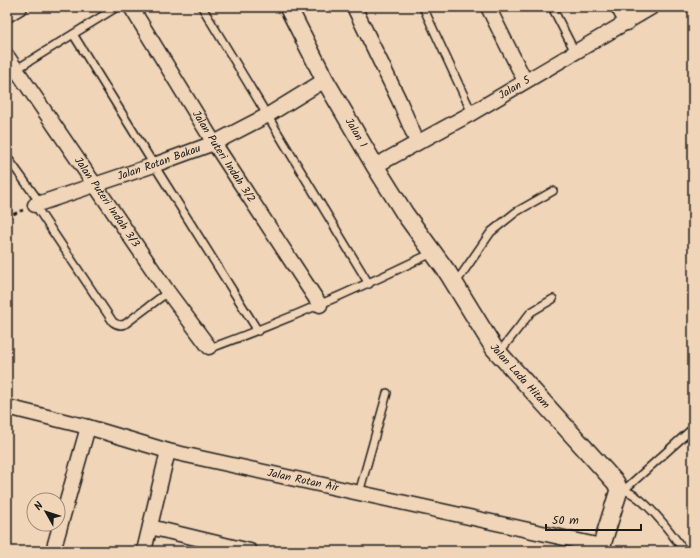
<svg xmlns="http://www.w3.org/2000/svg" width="700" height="558" font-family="Kalam,sans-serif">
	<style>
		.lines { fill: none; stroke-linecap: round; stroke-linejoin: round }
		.service-casing { stroke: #1c1c1c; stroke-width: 10 }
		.minor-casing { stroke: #1c1c1c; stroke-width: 17 }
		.tertiary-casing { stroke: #1c1c1c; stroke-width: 20 }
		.path { stroke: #1c1c1c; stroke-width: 2.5; stroke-dasharray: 4 3; stroke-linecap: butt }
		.service { stroke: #f1d5b8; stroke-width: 7 }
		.minor { stroke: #f1d5b8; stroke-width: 14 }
		.tertiary { stroke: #f1d5b8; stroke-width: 17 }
		.labels { text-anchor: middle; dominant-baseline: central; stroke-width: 3.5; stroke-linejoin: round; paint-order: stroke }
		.street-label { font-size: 11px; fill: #1c1c1c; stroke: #f1d5b8 }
	</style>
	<rect width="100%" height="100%" fill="#f1d5b8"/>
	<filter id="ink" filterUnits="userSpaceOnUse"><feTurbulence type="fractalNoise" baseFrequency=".025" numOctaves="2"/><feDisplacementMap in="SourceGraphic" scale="8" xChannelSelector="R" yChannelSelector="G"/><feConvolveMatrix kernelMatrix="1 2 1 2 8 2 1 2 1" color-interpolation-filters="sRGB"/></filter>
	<g filter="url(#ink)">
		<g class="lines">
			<g class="service-casing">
				<path id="service" d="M202,7l167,277
					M423,7l49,106
					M552,7l23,45
					M73,34l81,131 104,166
					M7,75l110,-68
					M7,157l34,47
					M35,205l78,117c4,3 7,4 12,2l43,-32
					M455,284l36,-52 25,-20 37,-21
					M209,347l2,1c76,-28 149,-60 221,-95
					M498,354l33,-42 22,-13
					M621,490c20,1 52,45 63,61
					M624,490l69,-62
					M359,493l28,-100"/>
			</g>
			<g class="minor-casing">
				<g id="minor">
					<path id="s1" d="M131,7l83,136 106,162"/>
					<path d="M354,7l45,93 18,42"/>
					<path d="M488,7l37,74"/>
					<path d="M618,7l9,16"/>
					<path d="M7,15l13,-8"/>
					<path id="s2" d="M7,56l161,236 41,55"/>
					<path id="s3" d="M375,166l97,-53 180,-106"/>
					<path id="s4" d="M35,205l119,-40 60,-22 54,-28 57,-35"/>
					<path id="s5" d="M7,407l81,20 80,24 433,95"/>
					<path d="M150,527l100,24"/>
					<path d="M53,551l35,-124"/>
					<path d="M144,551l24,-100"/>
				</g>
			</g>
			<g class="tertiary-casing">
				<g id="tertiary">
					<path id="s6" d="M288,7l37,73 50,86 30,48 43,59 46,75 122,135 3,7 -19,61"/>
				</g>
			</g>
			<path class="path" d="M7,217l16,-7"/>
			<use href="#service" class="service"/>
			<use href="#minor" class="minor"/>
			<use href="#tertiary" class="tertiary"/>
		</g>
	</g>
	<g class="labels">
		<g class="street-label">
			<text stroke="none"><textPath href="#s3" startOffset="160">Jalan 5</textPath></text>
			<text stroke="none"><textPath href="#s6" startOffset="143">Jalan 1</textPath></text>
			<text stroke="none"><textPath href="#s1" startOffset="176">Jalan Puteri Indah 3/2</textPath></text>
			<text stroke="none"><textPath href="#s4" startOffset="131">Jalan Rotan Bakau</textPath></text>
			<text stroke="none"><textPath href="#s2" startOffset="177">Jalan Puteri Indah 3/3</textPath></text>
			<text stroke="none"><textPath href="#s6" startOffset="437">Jalan Lada Hitam</textPath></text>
			<text stroke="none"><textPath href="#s5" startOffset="305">Jalan Rotan Air</textPath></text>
		</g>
	</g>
	<rect width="700" height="558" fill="none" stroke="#f1d5b8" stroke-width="24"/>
	<rect x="12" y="12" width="676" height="534" fill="none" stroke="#1c1c1c" stroke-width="1.5" filter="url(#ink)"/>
	<g transform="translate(46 512) rotate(309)"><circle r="19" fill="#f1d5b8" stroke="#9c8b7a"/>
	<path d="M0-3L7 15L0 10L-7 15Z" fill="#1c1c1c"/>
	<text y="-6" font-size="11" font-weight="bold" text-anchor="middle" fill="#1c1c1c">N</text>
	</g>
	<path d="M546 524v6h95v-6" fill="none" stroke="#1c1c1c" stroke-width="2"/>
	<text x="552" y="524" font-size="12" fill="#1c1c1c" stroke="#f1d5b8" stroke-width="3" paint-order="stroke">50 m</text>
</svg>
